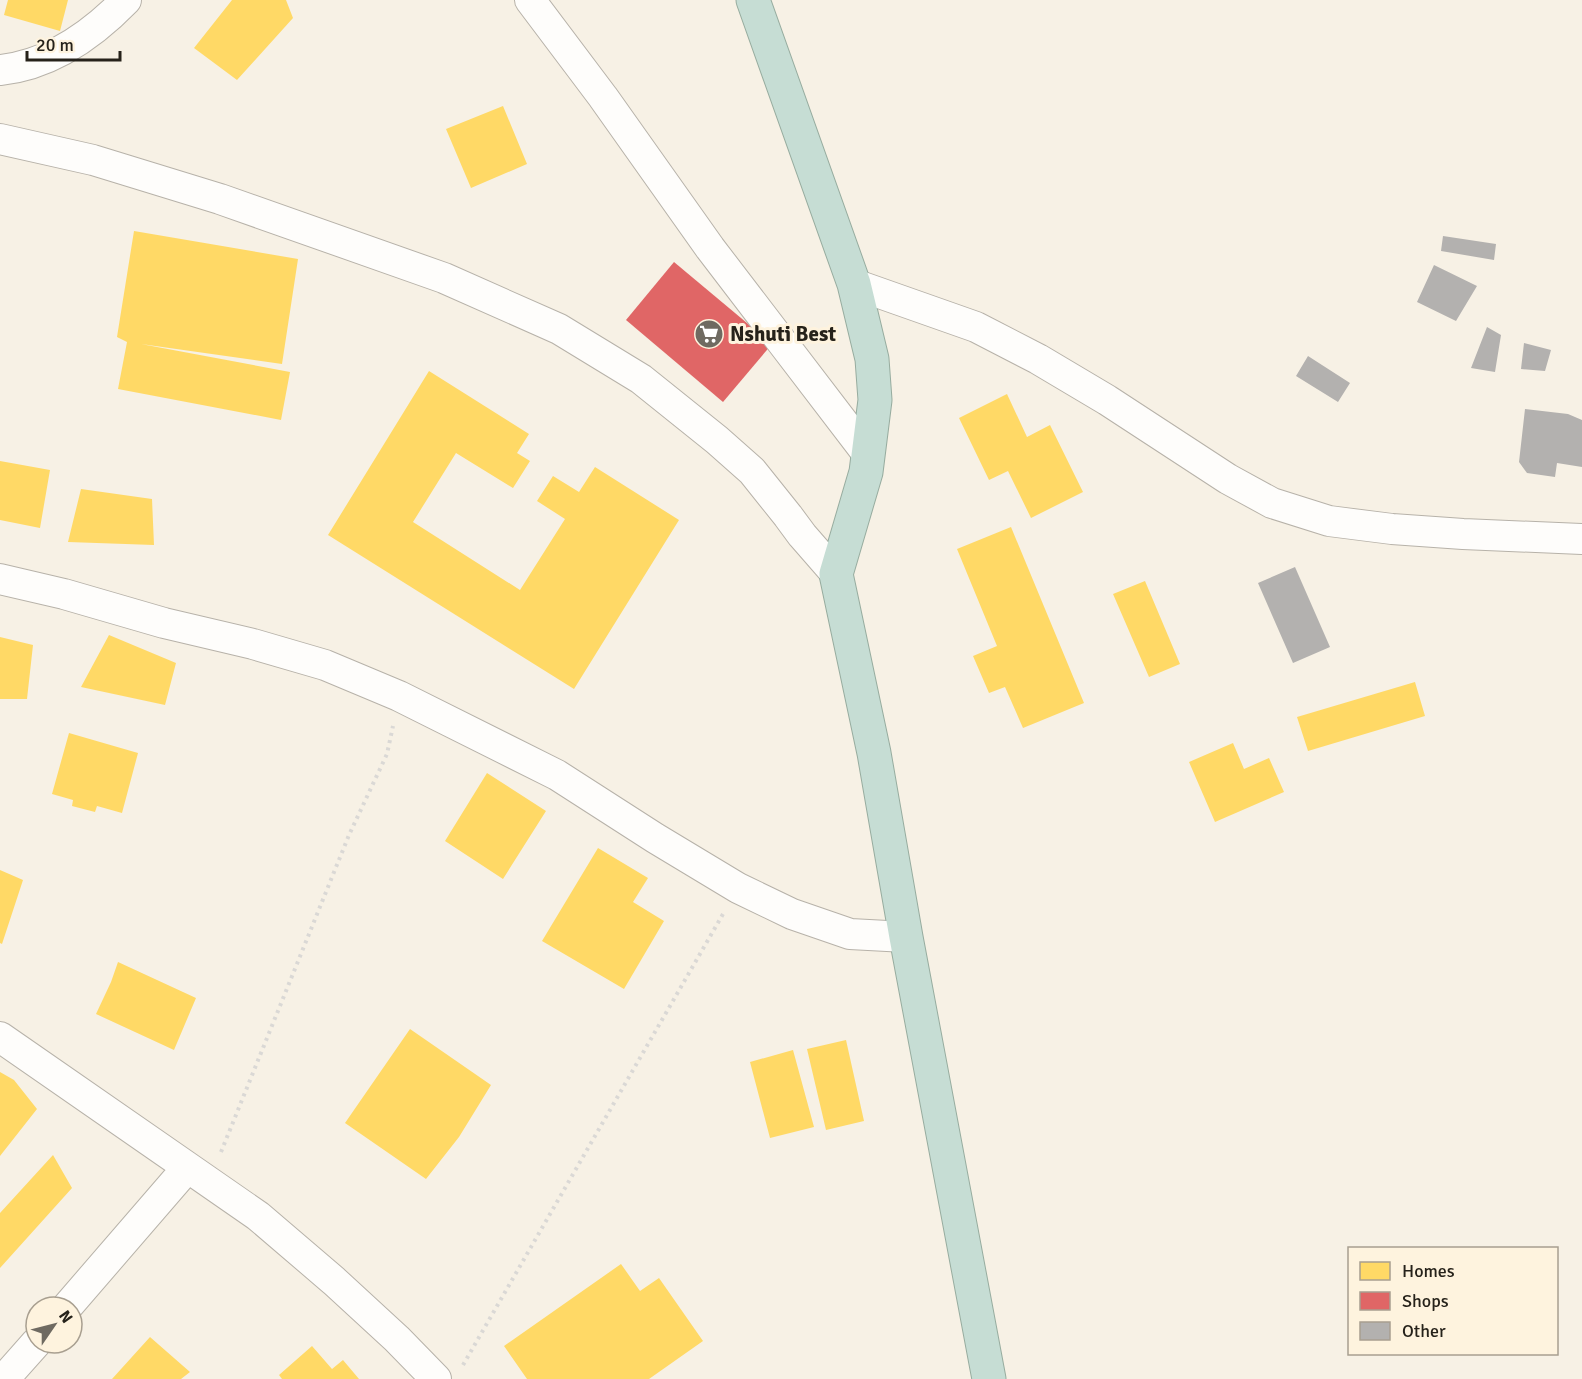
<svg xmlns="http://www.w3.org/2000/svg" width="1582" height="1379" font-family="Signika,sans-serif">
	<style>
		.homes { fill: #ffd966 }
		.shops { fill: #e06666 }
		.building { fill: #b3b1af }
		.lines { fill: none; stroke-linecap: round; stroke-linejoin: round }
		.minor-casing { stroke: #b7b2a9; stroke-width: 32 }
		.highway-casing { stroke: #97ac9f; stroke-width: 35 }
		.path { stroke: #dad8d5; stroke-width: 4; stroke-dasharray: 3 4.5; stroke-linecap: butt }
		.minor { stroke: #fefdfb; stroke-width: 30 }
		.highway { stroke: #c6ddd4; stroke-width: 33 }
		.labels { text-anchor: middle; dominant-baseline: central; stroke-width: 6; stroke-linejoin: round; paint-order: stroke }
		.poi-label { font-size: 21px; font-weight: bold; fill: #26221a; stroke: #fef3de; text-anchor: start }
	</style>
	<rect width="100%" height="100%" fill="#f7f1e5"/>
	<path class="homes" d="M8,0h60l-8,31 -56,-16z
		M232,0h54l7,18 -56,62 -43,-32z
		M503,106l24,58 -56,24 -25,-59z
		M134,231l164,28 -16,105 -141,-20 149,28 -9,48 -163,-31 9,-47 -10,-5z
		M429,371l100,63 -12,19 13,8 -17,27 -57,-35 -43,69 107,68 45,-71 -28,-18 16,-25 26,16 16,-25 84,53 -105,169 -246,-154z
		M1007,394l20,43 23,-12 33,67 -52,26 -23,-47 -19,9 -30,-62z
		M0,461l50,9 -10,58 -40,-8z
		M81,489l71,10 2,46 -86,-3z
		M1011,527l73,176 -61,25 -18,-41 -16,6 -16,-37 24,-10 -40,-97z
		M1145,581l35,83 -31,13 -36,-83z
		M109,635l67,28 -11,42 -84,-18z
		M0,637l33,8 -6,54h-27z
		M1415,682l10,34 -117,35 -11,-34z
		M69,733l69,20 -16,60 -25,-7 -2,6 -23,-6 1,-6 -21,-6z
		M1233,743l11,26 25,-11 15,34 -69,30 -26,-60z
		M487,773l59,38 -43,68 -58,-38z
		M598,848l50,30 -15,24 31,19 -40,68 -82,-48z
		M0,870l23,10 -21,64 -2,-1z
		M118,962l78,36 -22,52 -78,-36 15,-32z
		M410,1029l81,56 -32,52 -33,42 -81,-56z
		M846,1040l18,81 -38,9 -19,-81z
		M793,1050l21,77 -44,11 -20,-76z
		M0,1072l14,8 23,29 -37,47z
		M53,1155l19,33 -72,80v-55z
		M621,1264l19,27 19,-13 44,63 -54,38h-122l-23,-33z
		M150,1337l40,35 -9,7h-69z
		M312,1346l20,23 11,-9 16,19h-77l-3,-4z"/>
	<path class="shops" d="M674,262l98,82 -49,58 -97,-82z"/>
	<path class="building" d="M1443,236l53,8 -2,16 -53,-9z
		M1434,265l43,21 -21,35 -39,-19z
		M1487,327l14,8 -6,37 -24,-4z
		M1524,343l27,7 -6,21 -24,-2z
		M1308,356l42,27 -12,19 -42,-26z
		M1525,409l43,5 14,6v47l-25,-4 -2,14 -28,-4 -8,-11z
		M1295,567l35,80 -37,16 -35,-80z"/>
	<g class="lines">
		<g class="minor-casing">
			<path id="minor" d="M530,0l73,97 107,151 159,208
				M0,70c49,-5 92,-35 126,-70
				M0,139l93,21 127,39 224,79 115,51 82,50 76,61 35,31 36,45 14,19 34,39
				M854,284l122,43 62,32 69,41 121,79 44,24 57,18 63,8 71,5 119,5
				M0,579l64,15 100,29 89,21 72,21 74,31 158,79 98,63 83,50 54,26 58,20 56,3
				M0,1037l258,179 76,65 63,58 39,40
				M67,1307l120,-139
				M4,1379l32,-36"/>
		</g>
		<g class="highway-casing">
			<path id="highway" d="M753,0l101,284 18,75 3,41 -9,72 -30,102 38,179 32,184 83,442"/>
		</g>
		<path class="path" d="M221,1152l128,-317 38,-81 6,-28
			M463,1365l260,-451"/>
		<use href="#minor" class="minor"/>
		<use href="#highway" class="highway"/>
	</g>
	<defs>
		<g id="supermarket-disc" transform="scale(1.5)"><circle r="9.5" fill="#6f6a61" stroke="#fef3de"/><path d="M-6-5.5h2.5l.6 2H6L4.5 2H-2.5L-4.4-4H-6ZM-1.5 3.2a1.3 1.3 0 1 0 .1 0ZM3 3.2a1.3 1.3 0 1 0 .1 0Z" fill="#fff"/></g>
	</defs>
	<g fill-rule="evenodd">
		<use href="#supermarket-disc" x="709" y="334"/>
	</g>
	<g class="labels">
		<g class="poi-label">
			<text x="730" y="334">Nshuti Best</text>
		</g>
	</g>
	<rect x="1348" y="1247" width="210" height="108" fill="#fef3de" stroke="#a89f90" stroke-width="1.5"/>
	<rect x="1360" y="1262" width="30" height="18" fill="#ffd966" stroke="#a89f90" stroke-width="1.5"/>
	<text x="1402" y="1277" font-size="18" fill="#26221a">Homes</text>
	<rect x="1360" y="1292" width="30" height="18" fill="#e06666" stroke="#a89f90" stroke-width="1.5"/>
	<text x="1402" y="1307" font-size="18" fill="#26221a">Shops</text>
	<rect x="1360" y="1322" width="30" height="18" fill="#b3b1af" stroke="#a89f90" stroke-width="1.5"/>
	<text x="1402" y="1337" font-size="18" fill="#26221a">Other</text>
	<g transform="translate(54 1325) rotate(55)"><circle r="28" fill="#fef3de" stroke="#a89f90" stroke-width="1.5"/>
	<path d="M0-4.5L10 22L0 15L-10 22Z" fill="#6f6a61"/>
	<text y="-9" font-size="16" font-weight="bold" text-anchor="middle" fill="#26221a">N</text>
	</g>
	<path d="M27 51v9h93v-9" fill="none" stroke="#26221a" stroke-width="3"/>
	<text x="36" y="51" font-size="18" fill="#26221a" stroke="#fef3de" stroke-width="4.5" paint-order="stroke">20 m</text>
</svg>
